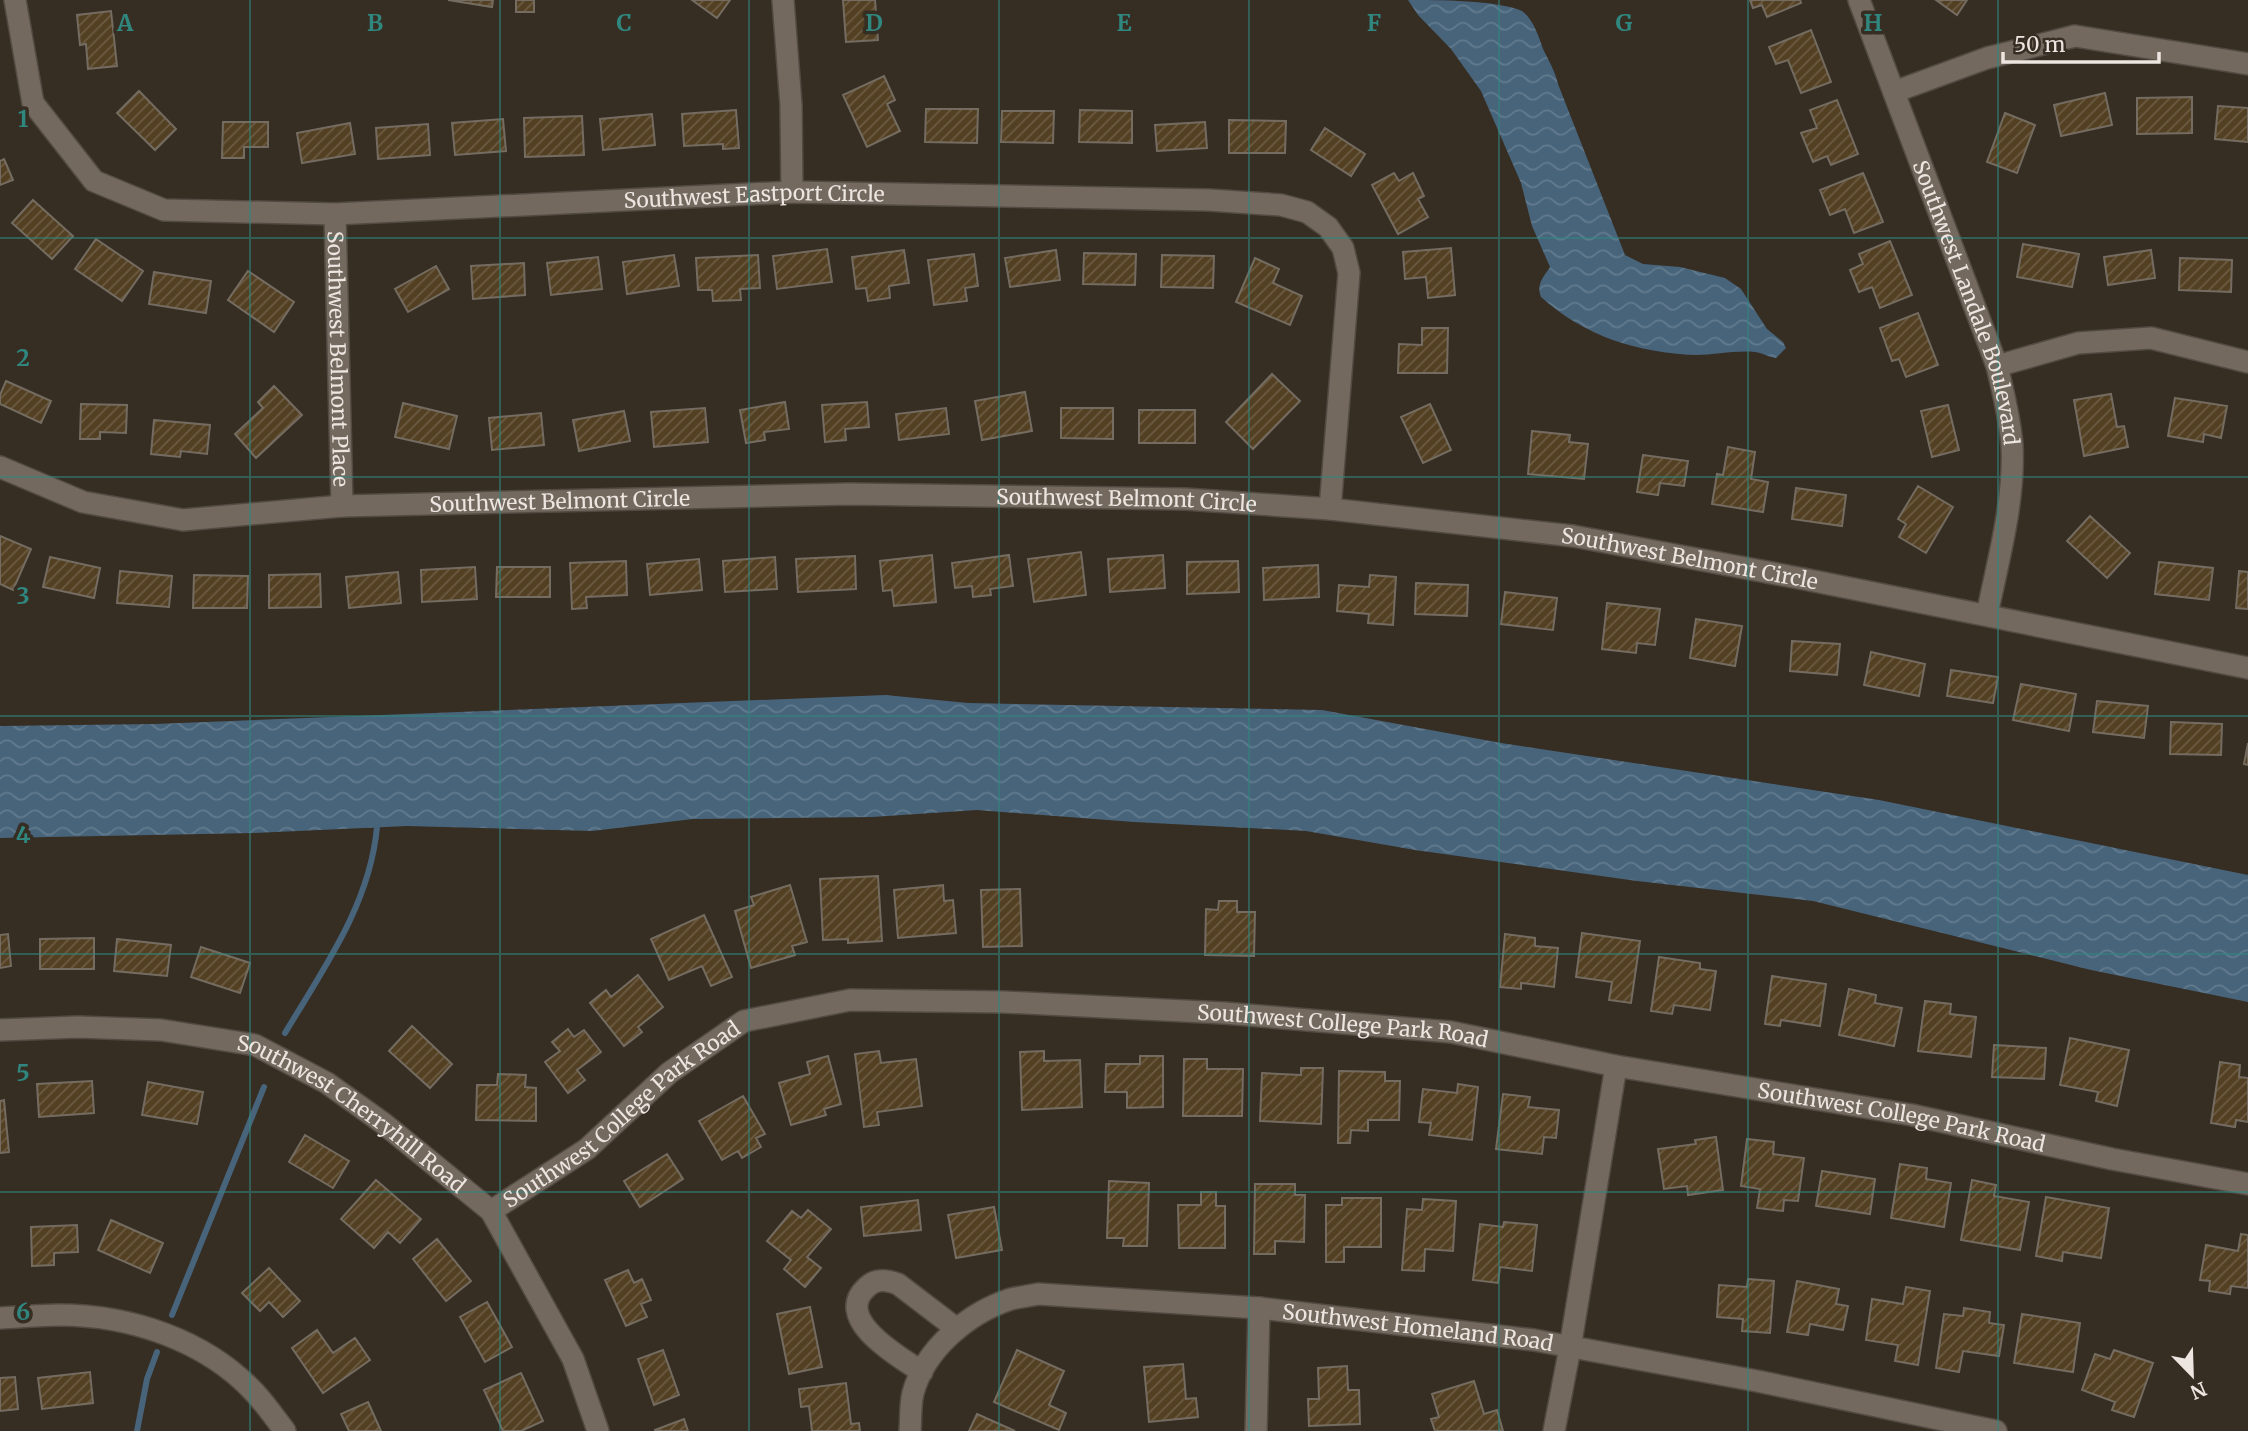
<svg xmlns="http://www.w3.org/2000/svg" width="2248" height="1431" font-family="Merriweather,serif">
	<style>
		.water { fill: url(#water-waves) }
		.lines { fill: none; stroke-linecap: round; stroke-linejoin: round }
		.stream { stroke: #47647b; stroke-width: 6 }
		.building { fill: url(#building-hatch); stroke: #746c60; stroke-width: 2 }
		.street-casing { stroke: #534b43; stroke-width: 24 }
		.street { stroke: #74695f; stroke-width: 21 }
		.grid { fill: none; stroke: #30877f; stroke-width: 2; stroke-opacity: 0.55 }
		.labels { text-anchor: middle; dominant-baseline: central; stroke-width: 7; stroke-linejoin: round; paint-order: stroke }
		.street-label { font-size: 21px; fill: #ece5e0; stroke: #362d23 }
		.grid-label { font-size: 23px; text-anchor: middle; font-weight: bold; fill: #30877f; stroke: #362d23; stroke-width: 7; stroke-linejoin: round; paint-order: stroke }
	</style>
	<defs>
		<pattern id="water-waves" width="16" height="10" patternUnits="userSpaceOnUse" patternTransform="scale(1.75)"><rect width="16" height="10" fill="#47647b"/><path d="M0 5q4-4 8 0t8 0" fill="none" stroke="#627a8d"/></pattern>
		<pattern id="building-hatch" width="6" height="6" patternUnits="userSpaceOnUse" patternTransform="scale(1.75)"><rect width="6" height="6" fill="#534023"/><path d="M-1 1l2-2M0 6l6-6M5 7l2-2" fill="none" stroke="#6c5b43"/></pattern>
	</defs>
	<rect width="100%" height="100%" fill="#362d23"/>
	<path class="water" d="M1408,0c30,0 89,0 114,11 11,8 17,26 21,38 6,12 12,22 15,35l67,171 18,9 37,3 45,11 16,11 26,40 16,13 3,6 -10,10c-8,-1 -13,-5 -21,-6 -19,-2 -40,3 -59,3 -58,-2 -112,-19 -155,-58 -5,-13 2,-19 9,-30l-18,-41 -11,-43 -40,-92 -30,-42 -33,-34z
		M885,695l83,8 354,7 179,33 378,57 369,75v127l-157,-32 -278,-69 -176,-20 -222,-31 -109,-19 -172,-9 -157,-12 -105,7 -179,2 -101,12 -185,-5 -154,7 -253,5v-112l155,-2z"/>
	<g class="lines">
		<path class="stream" d="M285,1033c39,-65 85,-129 92,-206
			M172,1315l92,-228
			M137,1431l10,-52 10,-27"/>
	</g>
	<path class="building" d="M448,0h45l-1,7z
		M516,0h18v12h-18z
		M692,0h38l-13,18z
		M843,0h32l3,40 -32,2z
		M1750,0h50l1,3 -34,14 -5,-12 -9,3z
		M1936,0h31l-10,15z
		M111,11l6,55 -29,3 -2,-25 -6,1 -3,-30z
		M1811,30l20,52 -30,11 -13,-33 -12,4 -7,-17z
		M884,76l11,24 -8,4 13,27 -33,16 -24,-52z
		M139,91l37,38 -21,21 -38,-37z
		M2105,93l7,32 -51,11 -7,-31z
		M2192,97v36l-55,1v-36z
		M1837,100l21,54 -27,11 -4,-9 -14,6 -12,-29 16,-5 -7,-18z
		M2218,106l30,2v34l-33,-3z
		M926,109h52l-1,34 -52,-1z
		M736,110l3,38 -16,1v-5l-39,2 -2,-32z
		M1080,110l52,1v32l-53,-1z
		M1002,111h52l-1,32 -52,-1z
		M2005,113l30,12 -18,48 -30,-11z
		M652,114l3,31 -52,5 -3,-31z
		M582,116l2,39 -59,2 -1,-39z
		M503,119l3,32 -51,4 -3,-32z
		M1229,120l57,1 -1,32h-56z
		M223,122h45v25h-24v11h-22z
		M1205,122l2,26 -50,3 -2,-26z
		M350,123l5,31 -53,9 -5,-30z
		M428,124l2,31 -52,4 -2,-31z
		M1325,128l40,26 -14,22 -40,-26z
		M4,159l9,21 -13,5v-24z
		M1394,173l5,8 14,-8 11,23 -6,3 10,18 -30,17 -26,-49z
		M1863,173l20,49 -29,11 -9,-24 -15,6 -10,-25z
		M33,200l40,36 -21,23 -40,-36z
		M96,239l47,32 -21,30 -47,-32z
		M1890,241l22,54 -32,13 -8,-21 -13,5 -9,-22 13,-6 -4,-10z
		M2023,244l56,10 -7,33 -55,-10z
		M1451,248l4,47 -27,3 -2,-21 -21,2 -2,-27z
		M827,249l5,33 -55,7 -4,-33z
		M904,250l5,33 -20,3 1,12 -22,3 -2,-13 -10,1 -4,-32z
		M1056,250l4,30 -50,7 -5,-29z
		M2151,250l4,28 -47,7 -4,-28z
		M1084,253l52,1 -1,31 -52,-1z
		M974,254l4,32 -13,2 2,13 -33,4 -6,-45z
		M674,255l5,31 -52,8 -4,-32z
		M758,255l2,33 -20,1 1,11 -28,1 -1,-11h-14l-2,-32z
		M1162,255l52,1 -1,32 -52,-1z
		M598,257l4,32 -51,6 -4,-32z
		M1255,258l24,11 -6,14 29,13 -12,29 -54,-23z
		M2180,258l52,2 -1,32 -52,-2z
		M524,263l1,32 -52,4 -2,-33z
		M436,266l13,23 -41,23 -13,-23z
		M248,271l46,31 -20,30 -46,-32z
		M154,272l57,9 -5,32 -57,-9z
		M1918,313l20,52 -32,12 -7,-18 -7,2 -12,-33z
		M1422,328h26l-1,45h-49l1,-29 23,1z
		M1272,374l28,27 -47,48 -27,-27z
		M6,381l45,20 -10,22 -41,-19v-9z
		M274,386l28,29 -46,43 -21,-24 28,-26 -5,-6z
		M1025,392l7,39 -50,9 -7,-39z
		M2111,394l6,33 7,-1 4,21 -44,9 -10,-56z
		M2175,398l52,8 -6,32 -17,-4 -1,8 -35,-6z
		M785,402l4,27 -25,3 1,8 -19,3 -6,-33z
		M867,402l2,25 -24,2 1,11 -21,2 -3,-37z
		M403,403l54,13 -8,33 -54,-12z
		M81,404l46,1 -1,28 -26,-1v7h-20z
		M1430,404l21,46 -28,13 -22,-46z
		M1948,405l11,45 -27,7 -11,-46z
		M705,408l3,34 -54,5 -3,-35z
		M946,408l3,26 -50,6 -3,-26z
		M1061,408h52v31l-52,-1z
		M1139,410h56v33h-56z
		M624,411l6,30 -51,10 -6,-31z
		M541,413l3,32 -52,5 -3,-32z
		M154,420l56,5 -3,29 -26,-3 -1,6 -29,-3z
		M1532,431l38,4 -1,7 19,2 -4,35 -56,-5z
		M1728,447l27,5 -4,27 17,3 -5,30 -51,-8 5,-30 6,1z
		M1643,455l45,6 -4,25 -24,-3 -2,12 -21,-3z
		M1918,486l35,21 -27,46 -27,-16 7,-13 -8,-5z
		M1796,488l50,7 -4,31 -50,-7z
		M2090,516l40,37 -23,25 -40,-37z
		M0,536l31,13 -18,41 -13,-6z
		M1081,552l5,43 -52,7 -6,-43z
		M932,555l4,47 -42,4 -2,-16 -9,1 -3,-30z
		M1009,555l4,31 -23,3 1,6 -18,2 -1,-11 -17,2 -3,-25z
		M1163,555l2,33 -55,4 -2,-33z
		M855,556l1,33 -58,3 -2,-33z
		M50,557l50,11 -6,30 -51,-11z
		M775,557l2,32 -52,3 -2,-31z
		M699,559l3,31 -52,5 -3,-31z
		M626,561l1,34 -41,2 1,11 -15,1 -2,-46z
		M1238,561l1,31 -52,2v-32z
		M2159,562l54,6 -4,32 -54,-6z
		M1318,565l1,32 -55,3 -1,-32z
		M475,567l2,32 -55,3 -1,-32z
		M497,567h53v30h-54z
		M120,571l52,5 -3,31 -52,-4z
		M2239,571l9,1v37l-12,-1z
		M398,572l3,31 -52,5 -3,-31z
		M320,574l1,33 -52,1v-33z
		M194,575l54,1 -1,32h-54z
		M1370,575l26,2 -3,48 -25,-2 1,-9 -32,-3 2,-26 30,2z
		M1416,583l52,2 -1,31 -52,-2z
		M1505,592l52,6 -4,32 -52,-6z
		M1607,603l53,6 -5,36 -18,-2 -1,10 -34,-4z
		M1696,619l46,7 -7,40 -45,-8z
		M1792,641l48,3 -3,31 -47,-4z
		M1871,652l54,12 -6,32 -55,-11z
		M1951,670l47,7 -5,26 -46,-7z
		M2021,684l55,10 -7,37 -56,-11z
		M2097,701l51,5 -4,32 -51,-6z
		M2171,722l51,2 -1,31 -51,-1z
		M2248,743v22l-4,-1z
		M878,876l4,65 -34,2v-4l-25,1 -3,-61z
		M790,885l17,57 -15,4 3,9 -44,13 -16,-57 19,-6 -3,-8z
		M943,885l1,16 9,-1 3,33 -58,5 -4,-48z
		M1020,889l2,57 -39,1 -2,-57z
		M1219,901h18v11h18l-1,44 -49,-1 1,-46 12,1z
		M704,915l28,62 -21,9 -9,-20 -33,14 -18,-41z
		M1582,933l58,8 -9,62 -22,-3 3,-18 -36,-5z
		M8,934l3,32 -11,2v-33z
		M1505,934l30,4v8l23,2 -4,39 -33,-4v6l-21,-2z
		M94,938v31h-54v-30z
		M117,939l54,6 -4,31 -53,-5z
		M201,947l49,16 -10,30 -49,-16z
		M1659,957l41,6v6l16,2 -6,39 -36,-5 -2,9 -21,-3z
		M638,975l25,32 -25,20 4,5 -18,14 -34,-43 16,-13 5,7z
		M1772,976l54,8 -6,42 -39,-6 -1,6 -15,-2z
		M1849,989l27,6 -1,8 27,5 -8,38 -55,-11z
		M1925,1001l26,3 -1,10 26,3 -5,40 -53,-6z
		M412,1026l40,38 -22,24 -41,-37z
		M568,1029l6,8 10,-7 17,22 -24,18 8,10 -17,13 -23,-31 15,-11 -8,-9z
		M2070,1038l59,12 -12,56 -21,-5 2,-9 -38,-7z
		M1994,1045l52,3 -2,31 -52,-2z
		M879,1051l2,12 35,-4 6,47 -45,6 2,13 -15,2 -9,-73z
		M1044,1051v10l36,-1 2,47 -60,3 -2,-58z
		M828,1056l13,48 -17,5 2,6 -35,10 -12,-42 31,-9 -3,-12z
		M1140,1056h23v51l-36,1v-16h-22l1,-28h34z
		M1184,1059h23v10h36l-1,47h-59z
		M2220,1062l20,3 -1,12 9,1v44l-12,-2 -1,7 -24,-4z
		M1301,1068h22l-2,56 -61,-3 2,-48 39,2z
		M1339,1071l46,1v9h15l-1,39h-31v11l-17,-1 -1,13h-12z
		M498,1074l28,1 -1,12 11,1v33l-60,-1 1,-35h20z
		M92,1081l2,32 -55,4 -2,-33z
		M148,1082l55,10 -6,32 -55,-9z
		M1458,1084l20,3 -6,53 -43,-5 2,-12 -12,-1 4,-33 34,4z
		M1503,1094l27,3 -2,10 31,3 -3,28 -12,-1 -2,17 -46,-5z
		M743,1096l22,38 -9,4 5,9 -19,11 -4,-7 -16,9 -23,-39z
		M4,1100l5,52 -9,1v-52z
		M305,1135l44,26 -16,27 -44,-26z
		M1716,1137l7,53 -35,5 -1,-9 -23,3 -6,-40 38,-5 -1,-4z
		M1747,1139l27,3 -1,12 31,4 -6,43 -14,-1 -1,11 -26,-3 3,-19 -19,-3z
		M667,1154l16,25 -43,28 -16,-26z
		M1900,1164l27,4 -1,11 25,4 -7,44 -53,-9z
		M1822,1171l53,8 -5,35 -54,-8z
		M376,1180l45,39 -21,24 -12,-11 -14,16 -33,-29z
		M1972,1180l24,5 -2,11 35,6 -9,48 -59,-10z
		M1109,1181l40,2 -2,63h-24l1,-8h-17z
		M1255,1184h40v11h10l-1,47 -29,-1v13h-21z
		M1201,1192h15v14h9v42h-46l-1,-43h23z
		M2046,1197l63,11 -8,50 -38,-6 -1,9 -26,-5z
		M1342,1198h39v49h-37v15h-18v-57h16z
		M1423,1199l33,2 -3,50 -28,-2 -1,22 -22,-1 5,-61 15,1z
		M918,1200l3,30 -57,6 -3,-29z
		M994,1207l8,43 -46,8 -8,-43z
		M808,1210l23,19 -24,28 14,11 -16,19 -21,-18 7,-9 -24,-19 25,-30 9,7z
		M111,1220l52,23 -13,30 -52,-23z
		M1504,1222l33,3 -5,46 -32,-4 -2,16 -25,-3 7,-56 23,3z
		M77,1225l1,27 -24,1v12l-22,1 -1,-39z
		M2241,1234l7,1v53l-17,-2 -1,8 -21,-3 1,-10 -10,-1 6,-35 32,6z
		M437,1239l34,42 -25,20 -33,-42z
		M269,1268l31,33 -17,16 -14,-15 -9,9 -18,-18z
		M628,1270l6,13 8,-4 9,21 -10,4 6,13 -21,9 -21,-46z
		M1748,1279l26,2 -4,52 -28,-2 1,-12 -26,-2 2,-32 28,2z
		M1797,1281l42,8 -3,15 12,2 -5,24 -33,-6 -2,11 -21,-3z
		M1906,1287l24,4 -12,74 -23,-4 3,-16 -32,-5 6,-41 31,5z
		M487,1302l25,45 -27,15 -25,-45z
		M810,1307l12,60 -33,7 -12,-60z
		M1964,1308l26,4 -1,11 15,2 -5,31 -36,-5 -4,21 -23,-4 8,-54 19,2z
		M2022,1314l58,9 -7,49 -59,-9z
		M317,1330l16,23 22,-15 15,22 -47,33 -31,-45z
		M663,1350l16,45 -25,10 -16,-46z
		M1017,1350l47,21 -15,34 17,8 -7,17 -65,-28z
		M2114,1350l39,13 -19,54 -22,-7 3,-8 -33,-12 13,-36 15,5z
		M1183,1364l3,35 10,-1 2,19 -49,5 -5,-55z
		M1347,1366l1,24h11l1,34 -51,2 -1,-27h11l-1,-31z
		M90,1372l3,31 -51,6 -4,-31z
		M521,1373l22,48 -22,10h-18l-19,-41z
		M15,1377l3,32 -18,2v-33z
		M1474,1381l10,33 13,-4 6,21h-68l-4,-12 8,-2 -7,-23z
		M846,1383l5,41 8,-1 1,8h-48l-3,-25 -8,1 -2,-18z
		M368,1402l13,29h-32l-8,-17z
		M977,1414l38,17h-46z
		M684,1419l4,12h-33v-1z"/>
	<g class="lines">
		<g class="street-casing">
			<g id="street">
				<path id="s1" d="M15,0l18,103 61,78 70,29 171,4 457,-22 417,8 72,5 26,7 21,15 15,21 6,25 -19,236"/>
				<path d="M783,0l8,105 1,87"/>
				<path id="s2" d="M1859,0l138,366c6,26 13,52 15,79 3,56 -14,115 -25,170"/>
				<path d="M1894,92l93,-34 88,-22 173,28"/>
				<path id="s3" d="M335,214l7,292"/>
				<path d="M1997,366l81,-23 73,-5 97,24"/>
				<path id="s4" d="M0,467l83,35 100,18 159,-14 507,-12 336,5 145,10 243,27 231,43 444,89"/>
				<path id="s5" d="M0,1030l78,-3 83,3 94,15 72,38 56,40 108,88 82,148 25,72"/>
				<path id="s6" d="M491,1211l96,-62 82,-76 75,-52 106,-21 154,2 220,11 227,19 165,34 296,49 200,44 136,25"/>
				<path d="M0,1318c20,-1 40,-3 59,-3 71,0 147,25 196,78 11,12 20,25 30,38"/>
				<path d="M922,1372c-21,-14 -91,-53 -55,-85 9,-9 20,-7 31,-3l59,45"/>
				<path id="s7" d="M910,1431c1,-12 0,-26 3,-38 12,-44 55,-80 98,-94 8,-2 18,-3 27,-5l221,14 275,32 223,41 239,50"/>
				<path d="M1256,1431l3,-123"/>
				<path d="M1554,1431l16,-83 46,-282"/>
			</g>
		</g>
		<use href="#street" class="street"/>
	</g>
	<path class="grid" d="M250,0v1431M500,0v1431M749,0v1431M999,0v1431M1249,0v1431M1499,0v1431M1748,0v1431M1998,0v1431M0,238h2248M0,477h2248M0,716h2248M0,954h2248M0,1192h2248"/>
	<g class="labels">
		<g class="street-label">
			<text stroke="none"><textPath href="#s1" startOffset="870">Southwest Eastport Circle</textPath></text>
			<text stroke="none"><textPath href="#s2" startOffset="322">Southwest Landale Boulevard</textPath></text>
			<text stroke="none"><textPath href="#s3" startOffset="145">Southwest Belmont Place</textPath></text>
			<text stroke="none"><textPath href="#s4" startOffset="1136">Southwest Belmont Circle</textPath></text>
			<text stroke="none"><textPath href="#s4" startOffset="569">Southwest Belmont Circle</textPath></text>
			<text stroke="none"><textPath href="#s4" startOffset="1703">Southwest Belmont Circle</textPath></text>
			<text stroke="none"><textPath href="#s6" startOffset="919">Southwest College Park Road</textPath></text>
			<text stroke="none"><textPath href="#s6" startOffset="163">Southwest College Park Road</textPath></text>
			<text stroke="none"><textPath href="#s6" startOffset="1486">Southwest College Park Road</textPath></text>
			<text stroke="none"><textPath href="#s5" startOffset="374">Southwest Cherryhill Road</textPath></text>
			<text stroke="none"><textPath href="#s7" startOffset="588">Southwest Homeland Road</textPath></text>
		</g>
	</g>
	<g class="grid-label">
		<text x="125" y="31">A</text>
		<text x="375" y="31">B</text>
		<text x="624" y="31">C</text>
		<text x="874" y="31">D</text>
		<text x="1124" y="31">E</text>
		<text x="1374" y="31">F</text>
		<text x="1624" y="31">G</text>
		<text x="1873" y="31">H</text>
		<text x="23" y="127">1</text>
		<text x="23" y="366">2</text>
		<text x="23" y="604">3</text>
		<text x="23" y="843">4</text>
		<text x="23" y="1081">5</text>
		<text x="23" y="1320">6</text>
	</g>
	<g transform="translate(2192 1375) rotate(157)" stroke="#362d23" stroke-width="5" paint-order="stroke">
	<path d="M0-5L12 26L0 18L-12 26Z" fill="#ece5e0"/>
	<text y="-10" font-size="19" font-weight="bold" text-anchor="middle" fill="#ece5e0">N</text>
	</g>
	<path d="M2003 52v10h156v-10" fill="none" stroke="#ece5e0" stroke-width="3.5"/>
	<text x="2014" y="52" font-size="21" fill="#ece5e0" stroke="#362d23" stroke-width="5" paint-order="stroke">50 m</text>
</svg>
